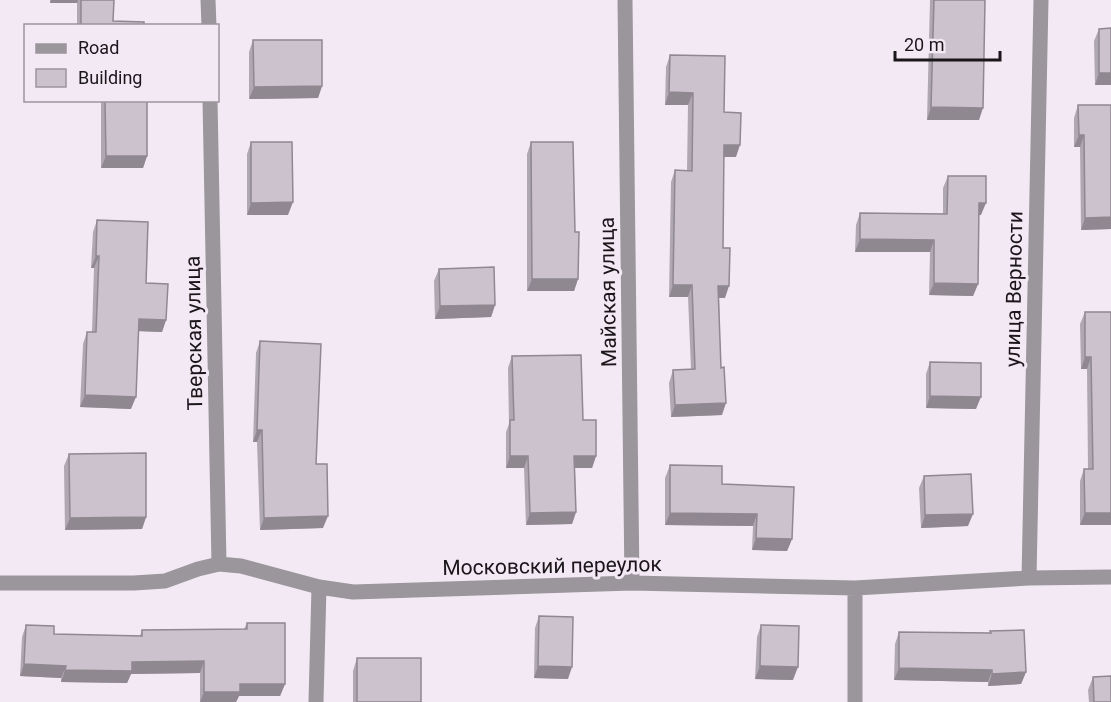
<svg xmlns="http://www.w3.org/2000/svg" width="1111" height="702" font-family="Roboto,sans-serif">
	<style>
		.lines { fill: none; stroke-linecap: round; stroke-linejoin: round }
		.street { stroke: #9a969b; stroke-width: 15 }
		.wall { fill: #afa7b1 }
		.shaded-wall { fill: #8f8890 }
		.building { fill: #ccc2ce; stroke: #8f8890; stroke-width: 1.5 }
		.labels { text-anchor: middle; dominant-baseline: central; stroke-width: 6; stroke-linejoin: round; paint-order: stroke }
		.street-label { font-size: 21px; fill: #1a161a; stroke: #f3e9f5 }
	</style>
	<rect width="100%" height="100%" fill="#f3e9f5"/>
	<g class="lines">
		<path class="street" d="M208,0l1,26
			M625,0l7,583
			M210,100l9,464
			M1029,578l12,-578
			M0,583h134l31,-2 33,-12 21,-5 22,2 78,21 34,5 279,-9 223,5 174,-10 82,-1
			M316,702l3,-115
			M855,702v-114"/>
	</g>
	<path class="wall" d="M50,0h64l-1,21 31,5h-67v-23h-27z
		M930,0h55l-6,120h-52z
		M1099,29l12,56h-16l-1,-44z
		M253,40l69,46 -4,12 -69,1v-47z
		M670,55l54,57 12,45h-12l-1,91 2,50h-6l3,117 -51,2 -2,-34 4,-13 18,-1 -3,-72h-19l2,-115 4,-12 12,1 1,-66h-23l1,-38z
		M101,100h46v56l-4,12h-42z
		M1078,105l33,124 -30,1 -1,-83h-6v-29z
		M251,142l37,73h-41v-61z
		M531,142l44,90 3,47 -4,12h-47v-137z
		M948,176l33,39h-2l-1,69 -5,12 -44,-1 1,-43h-75l1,-27 4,-12 83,1v-26z
		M97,220l49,63 20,37 -4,12 -24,-1 -7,78 -51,-2 3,-63 4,-12h5l2,-64h-3l2,-36z
		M439,269l56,36 -4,12 -56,2 -1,-38z
		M1085,312h26v213h-31v-44l4,-12h4l-1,-100h-6l-1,-45z
		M260,341l56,123 7,64 -63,2 -3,-88h-4l3,-89z
		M512,356l71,64 13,36 -4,12h-17l1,44 -4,12 -46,1 -2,-57h-18v-36l3,-8 -1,-56z
		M930,362l46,47 -50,-1v-34z
		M69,454l77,63 -4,12 -77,1 -1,-64z
		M670,465l52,19 70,55 -5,12 -35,-1 1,-24 -88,-1v-47z
		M924,476l44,50 -47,2 -2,-40z
		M539,616l29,63 -34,-1 1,-50z
		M247,623l38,61 -5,12h-41l-3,6h-36v-29l-69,1 -4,9 -66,-1v-4l-41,-2 2,-39 4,-12 28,9 86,2 2,-6 102,-1z
		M761,625l32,55 -38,-1 2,-42z
		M990,631l36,41 -5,12 -33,2v-4l-94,-2 1,-36 4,-12 91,1z
		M357,658l64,44h-68v-31z
		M1093,677l18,25h-22l-1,-12z"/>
	<path class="shaded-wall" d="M51,0h27l-1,3h-27z
		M1099,73h12v12h-16z
		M322,86l-4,12 -69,1 5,-12z
		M669,92l24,1 -5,12h-23z
		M931,107l52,1 -4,12h-52z
		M1079,135h5l-4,12h-6z
		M724,145h16l-4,12h-16z
		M106,156h41l-4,12h-42z
		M293,202l-5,13h-41l4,-12z
		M979,203h7l-5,12h-6z
		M1111,217v12l-30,1 4,-12z
		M860,239l74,1 -4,12h-75z
		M96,256h3l-5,12h-3z
		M532,279h46l-4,12h-47z
		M934,283l44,1 -5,12 -44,-1z
		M673,285h19l-4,12h-19z
		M718,286h11l-4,12h-11z
		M495,305l-4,12 -56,2 5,-13z
		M139,319l27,1 -4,12 -27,-1z
		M1085,357h6l-4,12h-6z
		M85,395l51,2 -5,12 -51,-2z
		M930,396l51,1 -5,12 -50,-1z
		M726,403l-4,12 -51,2 4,-12z
		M257,430h5l-5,12h-4z
		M510,456h18l-4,12h-18z
		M574,456h22l-4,12h-22z
		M576,512l-4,12 -46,1 4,-12z
		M670,513l87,1 -4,12 -88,-1z
		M1085,513h26v12h-31z
		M973,514l-5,12 -47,2 4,-13z
		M328,516l-5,12 -63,2 4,-12z
		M146,517l-4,12 -77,1 5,-12z
		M756,538l36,1 -5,12 -35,-1z
		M204,661l-4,12 -69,1 -4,9 -66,-1 4,-12 67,-8z
		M24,664l42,2 -5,12 -41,-2z
		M538,666l34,1 -4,12 -34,-1z
		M760,666l38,1 -5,13 -38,-1z
		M899,668l93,2 -4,12 -94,-2z
		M1026,672l-5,12 -33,2 4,-12z
		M240,684h45l-5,12h-41l-3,6h-36l4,-10z"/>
	<path class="building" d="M81,0h33l-1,21 31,1v4h-63z
		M934,0h51l-2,108 -52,-1z
		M1111,28v45h-12v-44z
		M253,40h69v46l-68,1z
		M670,55l55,1 -1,56 17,1 -1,32h-16l-1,103h7l-1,38h-11l3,82 3,-1 2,36 -51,2 -2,-35 22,-1 -3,-84h-19l2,-115 17,1 1,-78 -24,-1z
		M105,100h42v56h-41z
		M1078,105h33v112l-26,1 -1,-83h-5z
		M251,142h41l1,60 -42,1z
		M531,142h42l2,90h4l-1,47h-46z
		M948,176h38v27h-7l-1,81 -44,-1v-43l-74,-1v-26l87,1z
		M97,220l51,2 -2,61 22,1 -2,36 -27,-1 -3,78 -51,-2 2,-63h9l3,-76h-3z
		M494,267l1,38 -55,1 -1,-37z
		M1085,312h26v201h-26l-1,-44h9l-2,-112h-6z
		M260,341l61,3 -5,120h11l1,52 -64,2 -2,-88h-5z
		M581,355l2,65h13v36h-22l2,56 -46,1 -2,-57h-18v-36h4l-2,-64z
		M930,362l51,1v34l-51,-1z
		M146,453v64l-76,1 -1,-64z
		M670,465l52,1v18l72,3 -2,52 -36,-1 1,-24 -87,-1z
		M971,474l2,40 -48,1 -1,-39z
		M539,616l34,1 -1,50 -34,-1z
		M247,623h38v61h-45v8h-36v-31l-72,1v9l-67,-1 1,-4 -42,-2 2,-39 28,1v8l88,2v-6l105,-1z
		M761,625l38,1 -1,41 -38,-1z
		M1024,630l2,42 -34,2v-4l-93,-2v-36l92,1 -1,-2z
		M357,658h64v44h-64z
		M1111,676v26h-17l-1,-25z"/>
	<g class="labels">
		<g class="street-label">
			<text transform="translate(1014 289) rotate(-89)">улица Верности</text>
			<text transform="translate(608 292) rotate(-91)">Майская улица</text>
			<text transform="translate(194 333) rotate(-91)">Тверская улица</text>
			<text transform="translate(552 566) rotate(-1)">Московский переулок</text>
		</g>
	</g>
	<rect x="24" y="24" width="195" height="78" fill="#f3e9f5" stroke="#9c959d" stroke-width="1.5"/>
	<rect x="36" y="44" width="30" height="9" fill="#9a969b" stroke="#9c959d" stroke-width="1.5"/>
	<text x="78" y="54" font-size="18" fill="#1a161a">Road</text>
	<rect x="36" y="69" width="30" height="18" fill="#ccc2ce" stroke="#9c959d" stroke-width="1.5"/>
	<text x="78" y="84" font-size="18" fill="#1a161a">Building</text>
	<path d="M895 51v9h105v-9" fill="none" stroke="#1a161a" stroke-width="3"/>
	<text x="904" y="51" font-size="18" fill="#1a161a" stroke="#f3e9f5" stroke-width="4.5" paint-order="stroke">20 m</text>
</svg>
